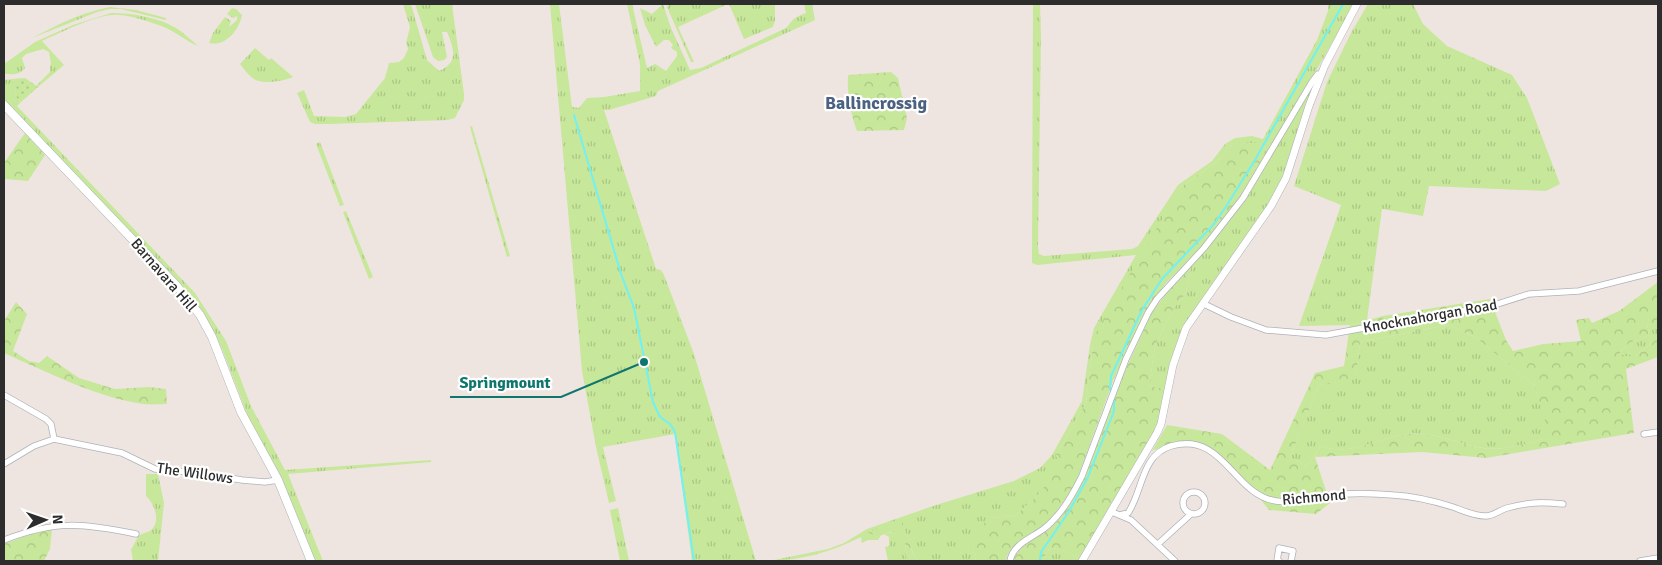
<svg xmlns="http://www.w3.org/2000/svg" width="1662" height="565" font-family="Signika,sans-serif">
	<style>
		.grass { fill: url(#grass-tufts) }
		.forest { fill: url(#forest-crowns); fill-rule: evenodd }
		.garden { fill: url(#garden-dots) }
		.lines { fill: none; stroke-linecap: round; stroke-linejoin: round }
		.stream { stroke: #70f1f4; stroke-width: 2 }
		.minor-casing { stroke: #adb2ba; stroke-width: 7 }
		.tertiary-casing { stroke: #adb2ba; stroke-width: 8 }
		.secondary-casing { stroke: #adb2ba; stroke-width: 9 }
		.minor { stroke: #fff; stroke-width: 5.5 }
		.tertiary { stroke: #fff; stroke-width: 7 }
		.secondary { stroke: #fff; stroke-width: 8 }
		.labels { text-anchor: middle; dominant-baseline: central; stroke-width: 4.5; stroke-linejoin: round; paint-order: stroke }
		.street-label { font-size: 15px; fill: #2d2d2d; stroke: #fff }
		.quarter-label { font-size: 18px; font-weight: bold; fill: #4b6181; stroke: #fff }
		.leader { fill: none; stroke: #0f766e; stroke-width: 2 }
		.callout-dot { fill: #0f766e; stroke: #fff; stroke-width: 2 }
		.callout-label { font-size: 16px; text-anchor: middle; font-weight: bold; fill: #0f766e; stroke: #fff; stroke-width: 4.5; stroke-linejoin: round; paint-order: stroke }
	</style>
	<defs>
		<pattern id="grass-tufts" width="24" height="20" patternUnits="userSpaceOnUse" patternTransform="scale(1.25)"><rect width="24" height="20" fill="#c7e79a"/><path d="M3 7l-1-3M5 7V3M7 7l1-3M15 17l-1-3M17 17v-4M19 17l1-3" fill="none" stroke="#abc685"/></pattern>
		<pattern id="forest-crowns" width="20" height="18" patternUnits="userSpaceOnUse" patternTransform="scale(1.25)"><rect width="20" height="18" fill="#c7e79a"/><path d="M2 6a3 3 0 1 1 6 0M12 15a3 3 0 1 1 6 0" fill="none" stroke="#abc685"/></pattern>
		<pattern id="garden-dots" width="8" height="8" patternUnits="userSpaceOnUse" patternTransform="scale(1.25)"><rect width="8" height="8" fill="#c7e79a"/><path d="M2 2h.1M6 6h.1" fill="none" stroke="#abc685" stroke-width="1.8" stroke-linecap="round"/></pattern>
	</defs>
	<rect width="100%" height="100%" fill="#efe5e0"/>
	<path class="grass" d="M403,4h8l16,56 12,11c20,-9 15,-22 8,-39h-5l5,25 -3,3 -6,1 -5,-4 -18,-53h37l12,90v6l-9,18 -7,2 -119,4h-14l-5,-2 -13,-29 7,-3 10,26 31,1 11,-3 29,-36 4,-15 10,-1 5,-4 4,-9 -2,-6 4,-16z
		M550,4h9l13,103 7,1 8,-10 17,-1 36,-6v-27l-13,-60h5l15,64 8,-4 11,7 11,-15v-4l-6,-4 2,-3 -4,-5h-5l-8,7 -11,-22 -5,-17 12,6 11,-10 8,24 19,42 11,-2 83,-39c5,-3 5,-5 8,-8 3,-4 9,-6 14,-8l-2,-9h8l3,16 -157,71 -2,5 -47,14h-5l52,159 5,1 3,5 30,79 62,207h-64l-17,-127 -72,13 13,54 -7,2 -13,-56 -14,-76z
		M669,4h59l-50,23 16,35h-3l-24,-55z
		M729,4h46v16l-2,7 -29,12z
		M1033,4h7l1,32 -3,211 1,7 5,2 88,-7 6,-3 40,-61 34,-24 13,-17 10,-6 17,-2 11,3 54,-99 11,-29v-7h27l-87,149 -8,-10 -28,2 -17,18 -34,24 -88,158 -7,58 -30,53 7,7 -25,32 -23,21 -25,2 -17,31 3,12h-60l-14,-39 -33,10 7,5 5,-2 -3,5h-10l-6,3 -1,-6c-28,14 -60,24 -92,24l59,-12 16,-6 23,-14 69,-24 78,-24 26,-13 12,-13 30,-54 8,-56 4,-17 42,-73 -99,10 -5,-2z
		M1368,4h45l10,20 24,22 65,29 15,23 33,86 -14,7 -117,-5 -6,30 -41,-7 -15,111 -17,5 -51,1 42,-121 -47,-19 33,-104 25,-51z
		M110,7l26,3 30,8v2l-45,-11h-11l-13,3 -65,26c25,-13 50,-26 78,-31z
		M228,7l8,2 6,6c-3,16 -17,32 -33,28l4,-10 12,-16 6,4 -2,6 8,-7v-4l-4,2 -6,-4 5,-6z
		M111,13c20,0 47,4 65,15 8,5 15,12 22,18 -12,-5 -22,-14 -34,-19 -14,-5 -30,-11 -45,-12 -21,-2 -58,18 -77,26l22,24 -26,22 -2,-1 14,-14v-7l1,-1 -2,-12 -6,-3 -17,5 -4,4 3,10c-6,8 -13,6 -21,6v-10l31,-22 38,-17z
		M255,48l14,12 2,-2 22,19c-9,4 -30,8 -39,2 -6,-4 -10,-10 -14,-15z
		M13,79l3,18 5,5 -4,4 178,187 31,48 25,65 34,64 146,-10v2l-143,12 35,87h-8l-34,-83 -32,-59 -27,-70 -12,-23 -60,-73 -146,-153v-20z
		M1315,81l-31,96 -15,28 -85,123 -19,61 -16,-3 6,-40 18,-37 13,-16 5,-26 54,-67z
		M472,126l38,130 -3,1 -37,-130z
		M320,142l24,63 -4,1 -24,-62z
		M346,211l27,66 -4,2 -26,-67z
		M1647,322l10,7 1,-1v10l-23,18 -19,1 13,-14 20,-8z
		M1448,325l27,12 59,48 17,52c-23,6 -44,14 -68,11 -26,-4 -48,-17 -76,-14 -29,4 -57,23 -86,12l-14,20 -17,-9 29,-72 37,-9 4,-34z
		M146,474h12l6,29 -6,58h-25l-2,-12c3,-3 5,-10 8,-13 4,-4 11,-3 14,-8 7,-9 1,-25 -7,-32z
		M618,508l10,48 1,5h-9l-10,-51z
		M898,531l7,11 2,19h-19l-3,-14 4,-1v-9l-5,-3z
		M1052,548l13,3 15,8 -1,2h-36l3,-8z"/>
	<path class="forest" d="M891,72l7,6 9,40 -3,12 -47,1c-7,-19 -10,-37 -9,-56z
		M25,133l20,22 -17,26 -23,-2 -1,1v-17z
		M1241,143h19l8,10 -28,45 -38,49 -36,36 -20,28 -33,70 -34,93 -8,17 -20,28 -40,30 -4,7 -1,5h-30l-3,-11 6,-22 11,-10 25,-2 23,-21 24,-32 -6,-7 30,-53 7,-58 4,-15 84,-143 34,-24 17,-18z
		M1191,267l-5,26 -13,16 -18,37 -6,40 16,3 -7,35 -78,135 -15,-8 -13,-3 -6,5 -3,8h-29c3,-17 23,-21 34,-31 17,-14 27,-34 37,-53l34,-93 32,-70 20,-27z
		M1658,282v46l-1,1 -10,-6 2,12 -20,8 -12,13h18l23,-18v19l-32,12 8,64 -148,25 -64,-6 -107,5 15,46 -14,11 -47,-4 -16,-20 -37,-39 -40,-10 -24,10 15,-26 55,9 48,36 45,-97 29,-7 6,-41 33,-9 107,-17 16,41 7,11 30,-7 38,-3 -5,-21 13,-2 3,5 27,-12zM1448,325l27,12 59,48 16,52c-22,6 -44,14 -68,11 -25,-4 -48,-17 -75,-14 -29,4 -57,23 -86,12l-14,20 -17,-9 29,-72 37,-8 4,-35z
		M16,302l11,12 -14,37 16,10 10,2 8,-7 32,22 36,11 34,-2 17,2 1,15c-8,0 -16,1 -23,0 -44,-5 -99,-33 -140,-51v-32z
		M902,521l13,38 1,2h-9l-2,-19 -7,-10h-7l-15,5 -8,-5z
		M45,529h7l-2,20 -6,12h-40v-17z"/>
	<path class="garden" d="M25,78l13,9 -17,15 -5,-5 -3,-18z"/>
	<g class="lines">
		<path class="stream" d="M574,115l47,159 13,34 19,94 7,15 10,7 5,8 19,129
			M1110,390l1,-14 31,-66 20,-31 52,-55 13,-19 28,-45 88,-156
			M1040,561l1,-9 27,-39 20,-36 26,-66v-12"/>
		<g class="minor-casing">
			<path id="minor" d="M1204,304l27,13 35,13 60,5 108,-20 51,-7 44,-14 50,-3 79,-20
				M4,395l42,24 5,5 3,15
				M1644,434l14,-2
				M4,464l30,-18 20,-7 68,14 33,16 44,4 43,7 23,2 13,-2
				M1183 503a11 11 0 1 1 22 0a11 11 0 1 1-22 0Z
				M1112,512l19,8 44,41
				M1120,515l8,-2c15,-22 13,-58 43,-67 53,-15 62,49 105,55 17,3 36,-4 53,-6 21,-2 43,-2 64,0 20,1 41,6 60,12 11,4 21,9 33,9 7,0 14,-6 21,-8 22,-6 34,-6 56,-4
				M4,540c52,-20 78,-17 132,-6
				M1158,544l33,-30
				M1010,561c3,-18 23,-23 36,-34 4,-3 7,-7 11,-11 10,-11 18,-26 25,-40l44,-117 22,-46 9,-14 47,-51 39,-50 69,-116 6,-8 3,1
				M1279,561h-2l2,-13 14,3 -2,10
				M1640,561l18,-3"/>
		</g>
		<g class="tertiary-casing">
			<path id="tertiary" d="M1082,561l75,-128 4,-9 12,-59 13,-37 85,-122 15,-28 23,-72 16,-41 32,-61"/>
		</g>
		<g class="secondary-casing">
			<path id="secondary" d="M4,105l172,180 24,30 12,22 29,75 37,68 33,81"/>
		</g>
		<use href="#minor" class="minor"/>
		<use href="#tertiary" class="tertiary"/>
		<use href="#secondary" class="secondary"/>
	</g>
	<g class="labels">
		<g class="street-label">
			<text transform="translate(164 275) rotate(49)">Barnavara Hill</text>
			<text transform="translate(1430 316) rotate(-10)">Knocknahorgan Road</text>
			<text transform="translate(195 473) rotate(8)">The Willows</text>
			<text transform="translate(1314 497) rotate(-5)">Richmond</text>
		</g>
		<g class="quarter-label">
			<text x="876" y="103">Ballincrossig</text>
		</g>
	</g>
	<path class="leader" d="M644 362L561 397H450"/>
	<circle class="callout-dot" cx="644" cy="362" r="5"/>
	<g class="callout-label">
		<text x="505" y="388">Springmount</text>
	</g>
	<rect width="1662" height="565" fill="none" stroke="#2d2d2d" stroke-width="10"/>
	<g transform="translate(45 520) rotate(88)" stroke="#ffffff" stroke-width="4" paint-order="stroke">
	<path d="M0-4L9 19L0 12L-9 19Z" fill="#2d2d2d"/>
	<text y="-8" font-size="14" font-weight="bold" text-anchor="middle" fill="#2d2d2d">N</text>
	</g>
</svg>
